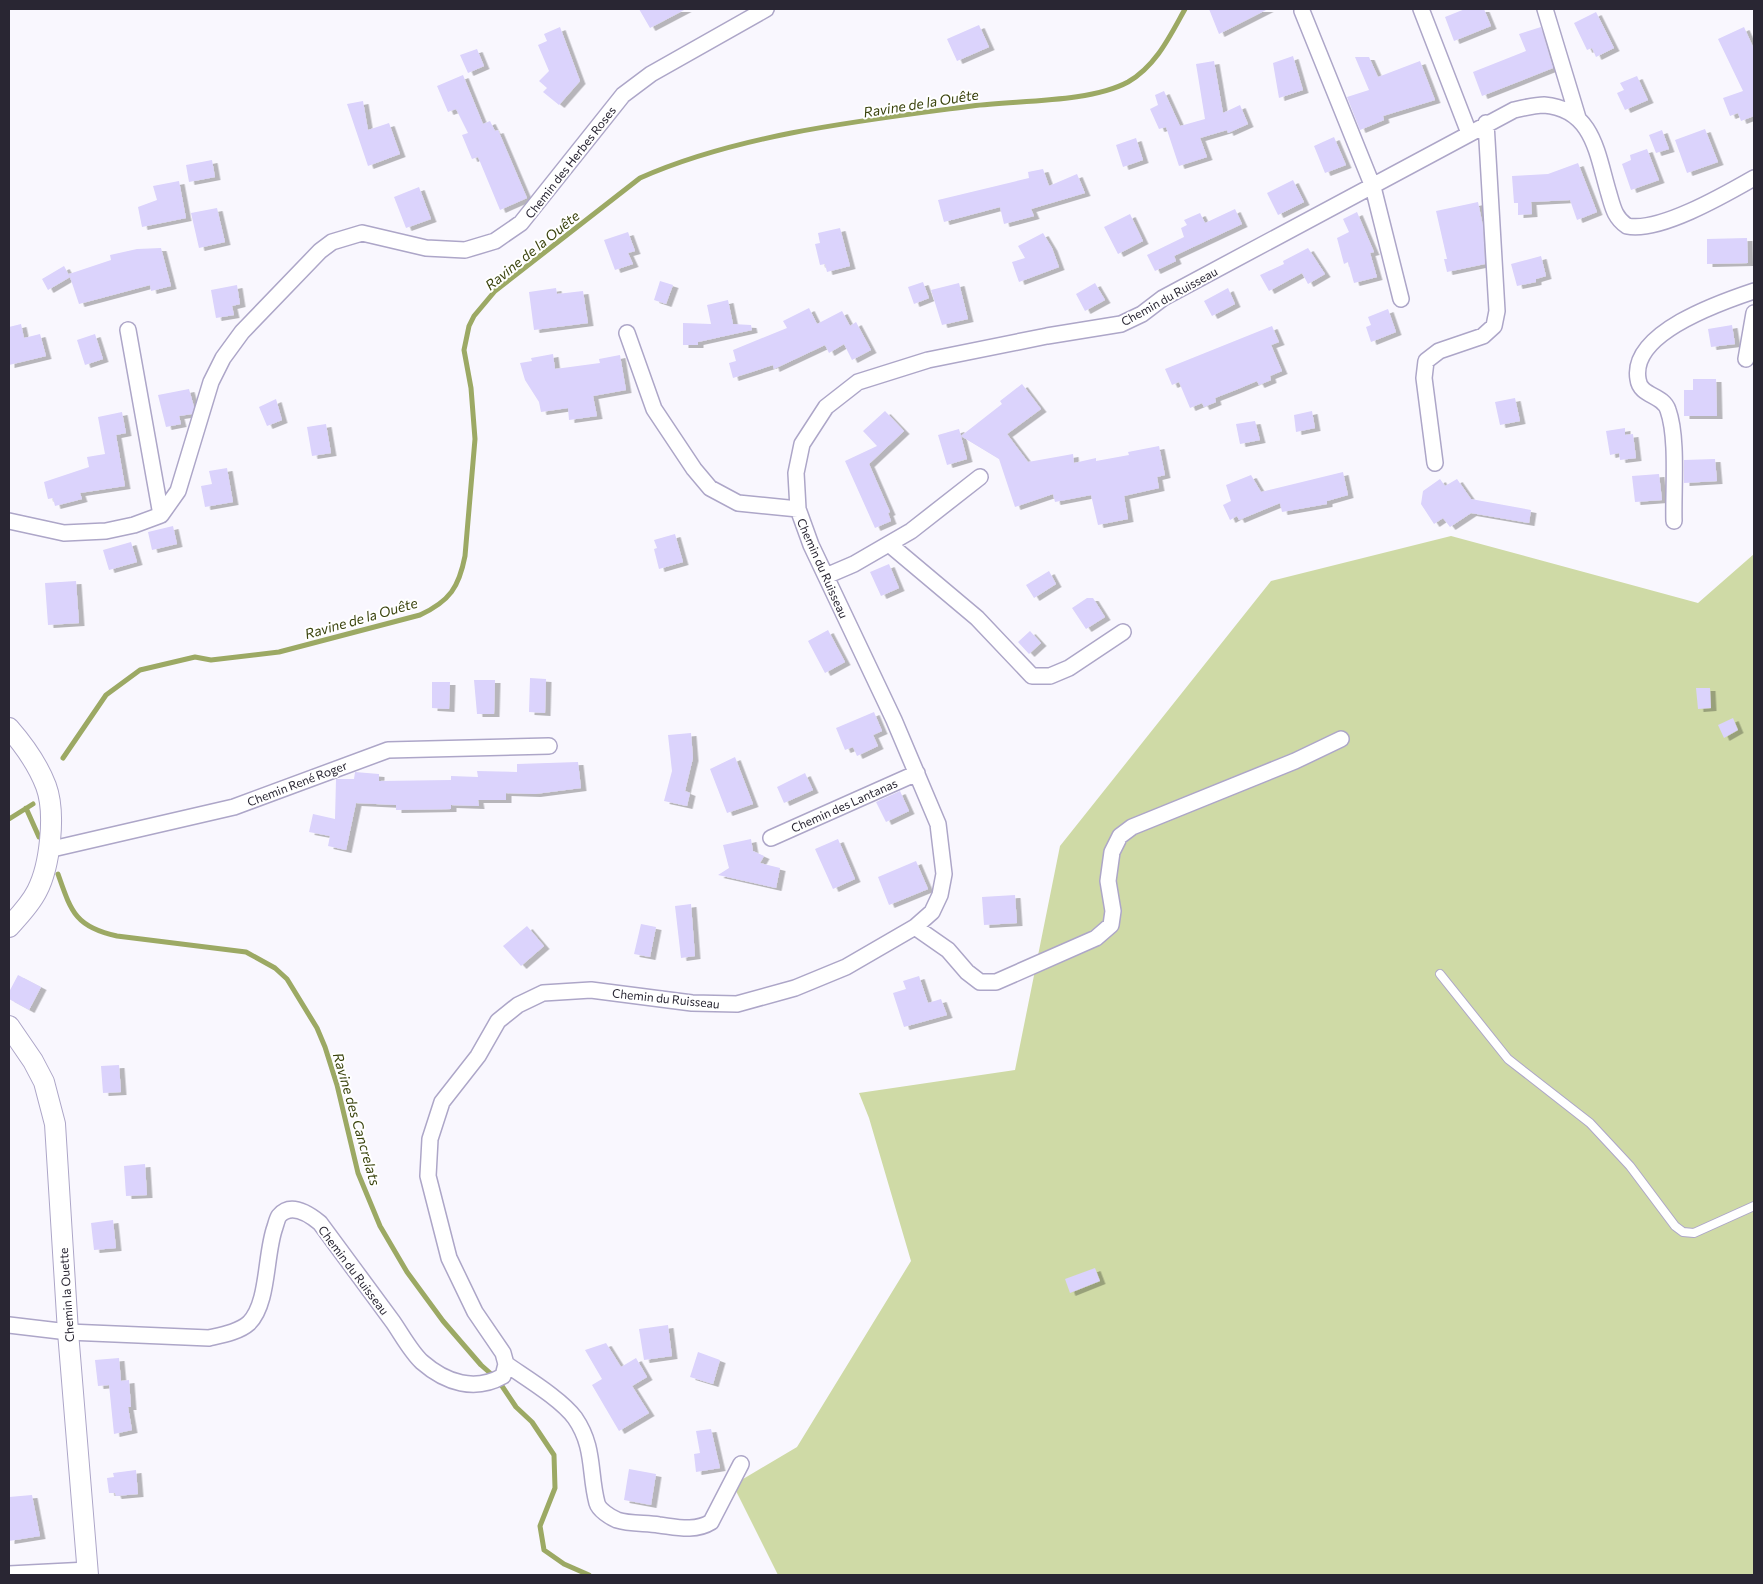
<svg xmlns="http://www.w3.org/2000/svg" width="1763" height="1584" font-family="Commissioner,sans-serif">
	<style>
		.green { fill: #cfdaa6 }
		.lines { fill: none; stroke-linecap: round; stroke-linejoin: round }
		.stream { stroke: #9ca964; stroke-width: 5 }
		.building { fill: #dbd3fc; filter: url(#shadow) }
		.lane-casing { stroke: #ada6c8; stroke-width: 10 }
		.street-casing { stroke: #ada6c8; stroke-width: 18 }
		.secondary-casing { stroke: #ada6c8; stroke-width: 22 }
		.lane { stroke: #fff; stroke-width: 8 }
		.street { stroke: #fff; stroke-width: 15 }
		.secondary { stroke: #fff; stroke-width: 20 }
		.labels { text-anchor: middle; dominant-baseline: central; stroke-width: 4; stroke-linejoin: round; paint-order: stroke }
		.street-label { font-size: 12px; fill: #292633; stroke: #fff }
		.water-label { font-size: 14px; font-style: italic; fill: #3a430d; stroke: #fff }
	</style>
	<defs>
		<filter id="shadow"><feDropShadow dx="5.5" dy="3" stdDeviation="0" flood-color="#0004"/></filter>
	</defs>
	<rect width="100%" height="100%" fill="#f9f7fe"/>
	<path class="green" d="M1451,536l247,67 56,-49v1021h-976l-45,-90 64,-38 114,-186 -42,-143 -10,-25 156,-23 45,-224 211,-265z"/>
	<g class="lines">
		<path class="stream" d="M63,758l43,-63 34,-25 55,-13 16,3 68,-8 141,-37c30,-14 39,-28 45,-59l10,-117 -4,-51 -7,-38 5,-24 5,-10 21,-25 145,-113c99,-44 225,-58 332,-72 45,-6 117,-3 156,-24 28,-16 42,-46 57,-73
			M26,808l13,29
			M9,819l24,-15
			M58,874c13,37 17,53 59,62l129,16 29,16 12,11 30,49 8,19 12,38 21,88 22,53 27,46 36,49 38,44 17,15 18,27 16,15 22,33 1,33 -15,38 4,24 20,14 25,11"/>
	</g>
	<path class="building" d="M639,9h47l-36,19z
		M1209,9h59l-49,25z
		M1465,9h19l7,17 -37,15 -9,-24z
		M1596,12l18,36 -18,9 -4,-9 -5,2 -13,-27z
		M979,25l10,22 -32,14 -10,-22z
		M560,27l20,54 -21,24 -16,-13 4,-4 -8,-7 10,-10 -11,-26 9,-4 -3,-7z
		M1541,27l12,41 -71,28 -9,-24 53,-21 -7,-17z
		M1744,27l10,22v67l-13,5 -3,-8 -8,3 -7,-18 20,-7 -25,-52z
		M477,49l7,17 -16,7 -8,-18z
		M1293,56l10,34 -24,8 -6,-35z
		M1355,57h14l9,20 42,-16 15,39 -52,16 1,4 -24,10 -13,-33 22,-7z
		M1214,61l9,52 17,-8 8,19 -20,9 -1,-3 -27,8 7,19 -28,9 -13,-39 -7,2 -9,-20 8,-4 -3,-10 9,-4 16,35 25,-7 -9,-55z
		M463,75l20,49 7,-3 5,10 3,-1 29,68 -27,12 -22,-53 -6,2 -10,-24 6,-2 -12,-24 -8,3 -11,-26z
		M1637,76l11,24 -23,10 -8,-17 7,-3 -4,-7z
		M363,101l5,29 21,-7 11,31 -32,12 -21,-62z
		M1705,129l13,33 -31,11 -12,-33z
		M1662,130l7,19 -13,4 -7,-18z
		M1334,137l12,28 -21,8 -11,-27z
		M1136,138l7,22 -20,7 -7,-22z
		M1647,149l12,31 -28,10 -9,-26 9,-4 -1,-5z
		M212,160l3,17 -26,5 -3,-17z
		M1578,163l19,49 -20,8 -7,-20 -39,2 1,12 -14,1v-12h-4l-2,-27 36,-2z
		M1043,169l6,17 28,-12 8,19 -54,16 3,7 -30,8 -4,-17 -56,15 -6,-22 91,-22 -1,-6z
		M1293,180l11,22 -26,13 -11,-22z
		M179,181l7,37 -44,9 -4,-20 19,-7 -4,-14z
		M419,187l12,32 -25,9 -12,-31z
		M1478,202l5,24 2,38 -38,8 -3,-13h3l-11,-48z
		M217,208l8,34 -26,6 -8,-35z
		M1235,209l7,15 -68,32 2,5 -21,10 -8,-16 37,-18 -3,-9 6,-3 -3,-5 16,-7 5,10z
		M1357,212l17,40 -4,1 7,24 -23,6 -6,-21 -4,2 -7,-26 12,-6 -6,-13z
		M1130,214l13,27 -25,13 -14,-27z
		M840,228l10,38 -23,6 -2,-8 -5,1 -5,-21 5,-1 -2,-10z
		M628,232l7,19 -7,2 5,11 -18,6 -11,-30z
		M1043,233l9,15 7,19 -40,15 -7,-20 13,-4 -7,-12z
		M1747,238l1,25 -41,1v-25z
		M161,248l10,38 -20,5 -1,-6 -71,19 -10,-30 42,-14 -1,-5 27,-6z
		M1308,248l17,26 -17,10 -6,-11 -33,18 -9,-16 24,-11 -1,-3z
		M1541,256l5,20 -10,3v3l-19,4 -6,-22z
		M64,266l6,11 -22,13 -6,-11z
		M660,281l13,4 -7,19 -12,-4z
		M923,282l6,16 -15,6 -6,-17z
		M959,283l9,36 -26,6 -11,-35z
		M1095,283l10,17 -20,11 -9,-17z
		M237,285l3,19 -8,2 2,9 -18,3 -5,-28z
		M556,288l1,6 26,-3 5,32 -54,7 -5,-38z
		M1228,288l7,16 -23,12 -8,-15z
		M728,300l5,24 18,1 1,5 -54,12v3h-15v-22l28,1 -4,-19z
		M809,308l8,16 25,-13 8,15 6,-4 15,28 -19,10 -8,-16 -15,9 -4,-8 -51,24 -1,-4 -40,13 -4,-15 7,-2 -3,-11 54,-22 -4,-7z
		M1388,309l8,23 -25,10 -5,-15 5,-2 -3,-8z
		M21,324l3,14 16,-4 6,22 -37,9v-38z
		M1732,325l3,19 -24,3 -3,-18z
		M1272,326l7,16 -8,3 11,26 -12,5 1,4 -12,5 -2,-4 -19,8 -23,9 1,4 -12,5 -2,-4 -12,5 -11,-26 -7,3 -7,-16z
		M95,334l8,25 -18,6 -8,-25z
		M553,354l2,15 45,-6 -1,-4 21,-4 6,35 -33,6 4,20 -28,4 -1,-12 -27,4 -2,-10 -14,-22 -5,-17 12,-2 -1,-3z
		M1693,379h23l1,37h-33v-26h9z
		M1022,384l19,25 -34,25 21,28 45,-8 1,9 22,-5v3l33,-6 -1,-3 31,-6 6,29 -8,2 2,11 -35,8 4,23 -30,6 -7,-30 -36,7 -2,-8 -38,13 -16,-48 -38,-23 6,23 -20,6 -9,-30 21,-6 2,7 41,-32 -2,-3z
		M189,389l5,18 -2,7 -13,2 2,8 -15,3 -8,-32z
		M1515,398l5,23 -20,4 -5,-23z
		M276,399l6,21 -15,6 -8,-19z
		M885,411l19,20 -35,33 21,48 -2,1 3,8 -16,7 -30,-67 32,-15 -14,-15z
		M1312,411l3,17 -19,4 -2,-17z
		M122,412l4,21 -10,2 9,51 -45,7 2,6 -27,7 -2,-8 -5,1 -4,-17 45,-15 -2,-10 18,-3 -7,-37z
		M1255,421l5,19 -20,4 -4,-20z
		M326,424l5,29 -19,3 -5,-29z
		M1625,428v7l8,-1 3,24 -16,2 -1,-7 -9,2 -4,-24z
		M1715,459l2,22 -33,2v-23z
		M227,468l6,34 -28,5 -4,-21 11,-2 -3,-13z
		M1343,472l5,23 -21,6v3l-45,8 -2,-9 -41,17 -2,-4 -7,4 -7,-15 8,-4 -5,-16 25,-10 10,17z
		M1659,474l3,26 -27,2 -3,-26z
		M1440,479l5,7 12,-7 14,20 60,11 -2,13 -58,-10 -21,14 -7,-9 -9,6 -13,-20 2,-13z
		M173,526l4,18 -25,6 -4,-18z
		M675,534l8,28 -24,7 -5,-20 3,-1 -3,-8z
		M131,542l6,20 -28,8 -6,-20z
		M889,564l10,24 -18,8 -11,-24z
		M1049,571l7,13 -22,14 -8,-13z
		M76,581l3,42 -31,2 -3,-42z
		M1087,598h6l12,19 -19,12 -14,-21z
		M828,630l17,32 -20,11 -17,-32z
		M1030,631l11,12 -12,11 -11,-12z
		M530,678l16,1 -1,34 -16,-1z
		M474,680h21l-1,34h-17z
		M432,682h18l-1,27 -17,-1z
		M1696,688h14l1,20 -13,1z
		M874,712l8,19 -9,4 5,11 -21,10 -4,-9 -8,3 -9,-22z
		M1733,718l5,12 -14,8 -6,-13z
		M691,733l2,25 -8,33 5,2 -3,13 -23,-5 8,-30 -4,-36z
		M735,757l18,47 -26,9 -17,-44z
		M578,762l3,26 -46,6 -29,-1v7h-28l1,6 -28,-1v4l-55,1v-5l-40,-2 -10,47 -18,-4 2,-10 -21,-4 4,-18 22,5 1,-40h18l1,-7 24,2v7l72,-1v-4l27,1 -1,-6 40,1v-8z
		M805,773l8,17 -29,13 -7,-16z
		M900,791l9,20 -23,11 -10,-20z
		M751,839l2,12 11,5 -4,7 20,5 -4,20 -58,-13 11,-7 -6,-23z
		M838,839l17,40 -22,10 -18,-40z
		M916,861l12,28 -39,16 -11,-28z
		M1015,895l2,28 -33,2 -2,-28z
		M691,904l4,52 -14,2 -6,-52z
		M641,924l15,3 -6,30 -16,-3z
		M527,926l17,20 -23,20 -18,-20z
		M18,975l23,12 -12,23 -20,-11v-7z
		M919,976l9,27 13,-4 6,16 -43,12 -11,-34 13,-4 -3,-8z
		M119,1065l2,27 -18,1 -2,-27z
		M145,1164l2,31 -21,1 -2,-30z
		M113,1220l3,28 -22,2 -3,-27z
		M1095,1268l5,13 -30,12 -5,-14z
		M668,1325l4,31 -28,4 -5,-31z
		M606,1343l15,24 15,-9 11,19 -15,9 17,27 -30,18 -27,-46 10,-6 -17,-29z
		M698,1352l22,8 -7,24 -23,-7z
		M119,1358l2,23 8,-1 2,27h-3l4,23 -18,4 -5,-49 -11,1 -3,-26z
		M711,1429l9,39 -24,4 -2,-18 6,-1 -4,-22z
		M629,1469l27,5 -5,31 -27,-5z
		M136,1470l2,24 -22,2 -1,-3h-6l-2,-15 7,-1 -1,-4z
		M32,1495l8,41 -31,5v-44z"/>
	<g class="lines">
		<g class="lane-casing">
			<path id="lane" d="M1440,974l68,85 82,64 40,43 45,60 8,6 11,1 60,-27"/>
		</g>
		<g class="street-casing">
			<path id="street" d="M1421,9l48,124
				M1545,9l33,109
				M1302,11l71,176 28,112
				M128,330l33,185
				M627,333l27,76 40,60 16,19 28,15 60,6
				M1746,359l8,-46
				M1435,463l-11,-85 2,-17 13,-10 44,-15 11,-10 3,-15 -11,-188
				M9,521l55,12 42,-2 28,-6 27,-10 17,-24 33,-109 12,-24 19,-26 78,-81 12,-9 30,-9 64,15 39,2 30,-9 26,-18 102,-128 28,-21 115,-65
				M1674,521c-1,-31 4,-83 -6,-111 -5,-16 -28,-13 -30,-31 -8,-46 83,-77 116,-88
				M889,544l88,74 55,58h18l19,-8 54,-36
				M826,576l28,-12 57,-33 69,-54
				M771,838l146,-65
				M48,850l186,-43 154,-57 161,-4
				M915,927l33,23 19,22 13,10h16l100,-44 15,-13 2,-14 -5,-30 4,-29 8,-16 12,-9 163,-66 46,-22
				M9,1325l59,7 141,6c13,-3 30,-6 40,-15 20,-20 16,-69 26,-96 1,-3 2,-8 4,-11 12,-14 30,-2 41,7 24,33 49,66 73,99 9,13 18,30 29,40 24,21 53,30 81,14l3,-12 -3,-11 -28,-41 -26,-54 -21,-82 2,-37 12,-37 36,-46 20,-35 20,-16 25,-12 48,-3 101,13 45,1 58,-16 51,-21 69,-40 17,-15 8,-17 4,-21 -6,-50 -44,-104 -83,-175 -13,-36 -2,-36 6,-29 24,-37 32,-25 70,-22 119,-24 74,-12 21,-10 21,-16 351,-188c9,-2 21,-5 30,-5 50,4 53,50 65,89 4,14 6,24 18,32 32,7 99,-32 127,-48
				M506,1364c20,14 55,35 69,54 20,29 14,55 22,85 2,7 13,14 20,17 12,4 29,3 42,5 17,2 36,7 52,-3l30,-58
				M9,1574l79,-4"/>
		</g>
		<g class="secondary-casing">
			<path id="secondary" d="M9,728c14,16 29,37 37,58 10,27 4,80 -9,105 -7,14 -18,25 -28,36
				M9,1026l24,35 11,21 11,42 13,208 20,243"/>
		</g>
		<use href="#lane" class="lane"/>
		<use href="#street" class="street"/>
		<use href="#secondary" class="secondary"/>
	</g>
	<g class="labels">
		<g class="street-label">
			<text transform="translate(570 162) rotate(-52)">Chemin des Herbes Roses</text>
			<text transform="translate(1169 296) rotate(-29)">Chemin du Ruisseau</text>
			<text transform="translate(823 568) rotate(66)">Chemin du Ruisseau</text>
			<text transform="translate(297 783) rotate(-21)">Chemin René Roger</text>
			<text transform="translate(844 805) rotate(-24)">Chemin des Lantanas</text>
			<text transform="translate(666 998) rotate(6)">Chemin du Ruisseau</text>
			<text transform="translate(354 1270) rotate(53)">Chemin du Ruisseau</text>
			<text transform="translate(66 1295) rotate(-94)">Chemin la Ouette</text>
		</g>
		<g class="water-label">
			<text transform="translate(921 103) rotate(-9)">Ravine de la Ouête</text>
			<text transform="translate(532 250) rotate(-39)">Ravine de la Ouête</text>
			<text transform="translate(361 618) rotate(-16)">Ravine de la Ouête</text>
			<text transform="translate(357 1119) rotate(74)">Ravine des Cancrelats</text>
		</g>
	</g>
	<rect width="1763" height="1584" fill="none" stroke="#292633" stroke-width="20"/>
</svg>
